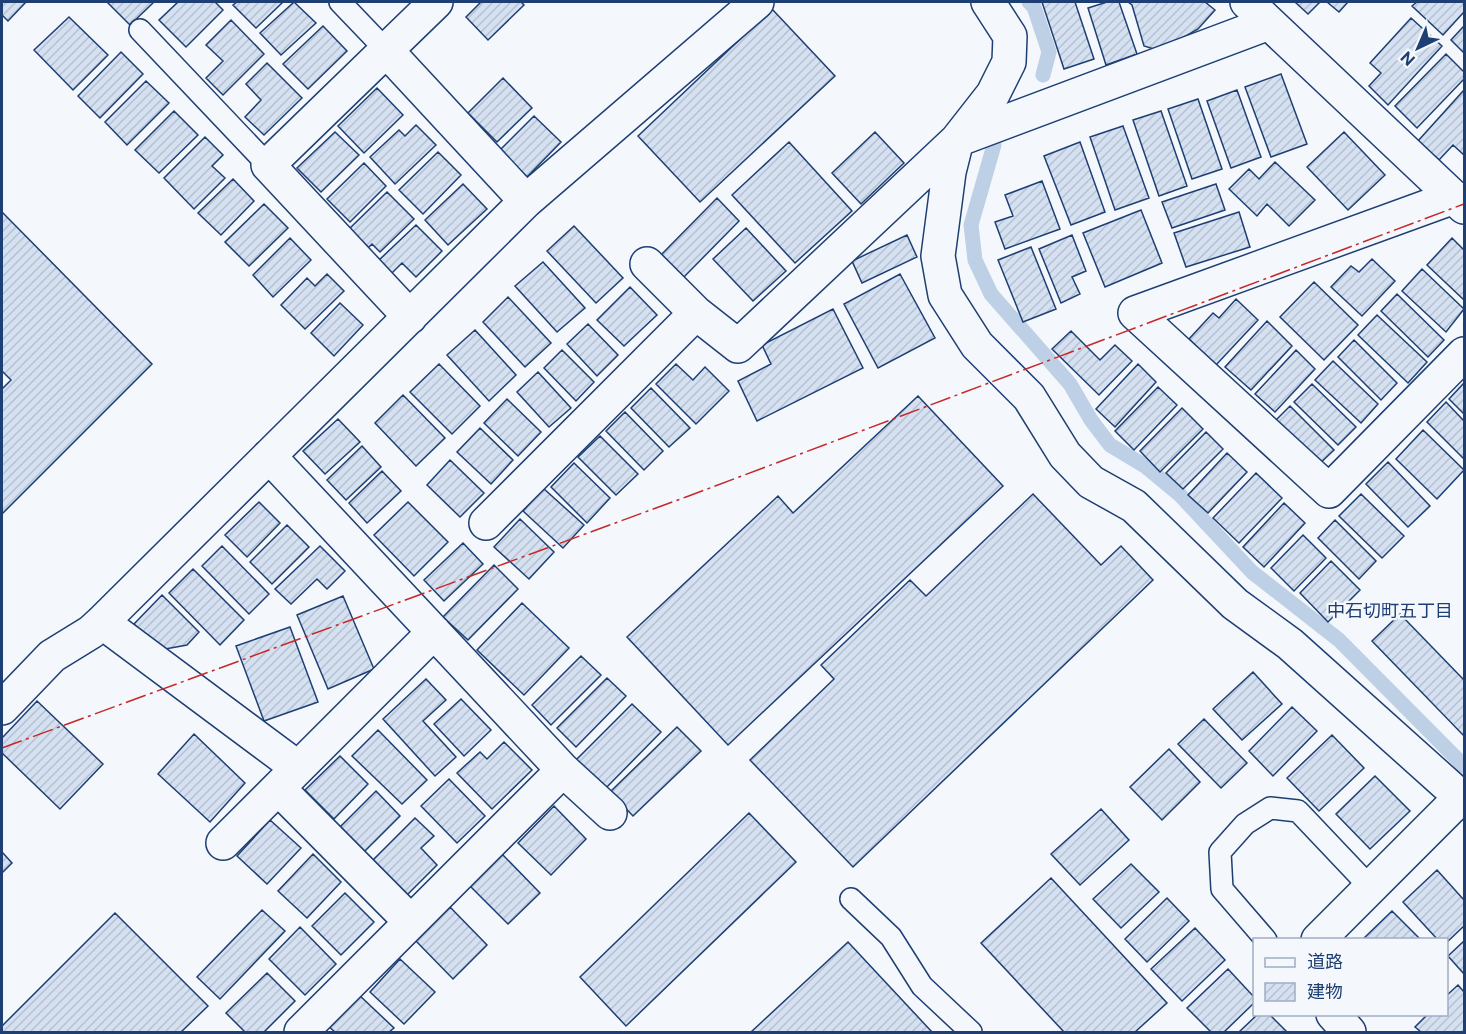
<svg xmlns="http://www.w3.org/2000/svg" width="1466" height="1034" font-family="'Public Sans','Noto Sans JP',sans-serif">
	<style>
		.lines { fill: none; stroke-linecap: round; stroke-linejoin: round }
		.stream { stroke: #bed0e5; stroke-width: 15 }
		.building { fill: url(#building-hatch); stroke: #1d3f73; stroke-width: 1.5 }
		.service-casing { stroke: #1d3f73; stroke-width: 24 }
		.minor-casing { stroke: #1d3f73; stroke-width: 36 }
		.service { stroke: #f4f7fb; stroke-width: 21 }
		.minor { stroke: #f4f7fb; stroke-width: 33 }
		.power { stroke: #c62828; stroke-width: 1.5; stroke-dasharray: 21 4.5 3 4.5; stroke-linecap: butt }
		.labels { text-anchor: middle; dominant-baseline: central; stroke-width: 4.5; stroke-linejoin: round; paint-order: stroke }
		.neighbourhood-label { font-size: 18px; fill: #1d3f73; stroke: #f4f7fb }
	</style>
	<defs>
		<pattern id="building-hatch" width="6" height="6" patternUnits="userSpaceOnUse" patternTransform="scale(1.5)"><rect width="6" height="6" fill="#d5e0f0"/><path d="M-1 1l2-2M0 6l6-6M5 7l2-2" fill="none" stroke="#b6c1d1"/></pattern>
	</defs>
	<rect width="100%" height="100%" fill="#f4f7fb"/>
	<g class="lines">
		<path class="stream" d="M1029,2l5,5 15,45 -6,23
			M994,145l-23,80 4,35 16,34 79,90 21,36 19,25 35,21 35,29 72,77 87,68 125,126"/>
	</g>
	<path class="building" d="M2,2h24l-18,19 -6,-6z
		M107,2h47l-24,23z
		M178,2h37l8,8 -37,37 -27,-27z
		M237,2h46l-27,26 -23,-23z
		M294,2l22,21 -35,32 -21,-22z
		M481,2h40l3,3 -36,35 -22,-23z
		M1042,2h33l19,57 -30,10z
		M1107,2h12l18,52 -31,11 -18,-57z
		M1128,2h77l10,8 -17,19 -38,22 -16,-5 -12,-41z
		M1295,2h25l-12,12z
		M1327,2h21l-9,10z
		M1417,2h47v10l-21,23 -31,-29z
		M772,9l63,67 -135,126 -62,-66z
		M69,17l39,38 -35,35 -39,-40z
		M1411,18l31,28 -54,59 -19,-19 12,-13 -11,-10z
		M231,20l33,34 -41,41 -17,-17 17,-17 -17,-16z
		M323,26l24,25 -39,38 -25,-25z
		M1464,26v27l-13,-13z
		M121,52l22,22 -43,44 -22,-22z
		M1446,54l18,18v7l-47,49 -22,-22z
		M267,63l35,35 -38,37 -19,-18 16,-17 -15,-16z
		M1281,74l26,70 -36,13 -26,-70z
		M503,78l29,30 -35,34 -29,-29z
		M146,81l23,22 -42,42 -22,-23z
		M377,88l26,27 -39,38 -26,-27z
		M1237,90l24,67 -30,11 -24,-67z
		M1464,90v65l-11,-10 -14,15 -21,-19z
		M1198,99l24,70 -30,10 -24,-70z
		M174,111l24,24 -39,38 -24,-23z
		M1161,111l26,75 -28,10 -26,-76z
		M534,116l27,26 -34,35 -27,-27z
		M416,125l20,20 -41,39 -25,-27 29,-27 6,6z
		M1123,126l26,72 -34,12 -25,-73z
		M335,132l24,23 -38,37 -24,-24z
		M875,132l29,31 -43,41 -29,-31z
		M1344,132l41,43 -37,35 -41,-43z
		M205,137l18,18 -11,11 13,12 -31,31 -30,-31z
		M789,142l63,69 -57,52 -63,-68z
		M1080,142l25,70 -34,13 -27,-69z
		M438,152l23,23 -38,39 -24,-24z
		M1275,162l40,38 -26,26 -22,-22 -10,12 -28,-27 20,-20 10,10z
		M364,163l22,23 -36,36 -23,-23z
		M233,179l21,22 -33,34 -23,-22z
		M1042,181l18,48 -55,20 -10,-27 18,-6 -8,-21z
		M463,184l24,25 -39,36 -23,-25z
		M1216,184l9,26 -53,18 -10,-26z
		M387,192l27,27 -34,33 -8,-8 -5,5 -19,-19z
		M717,198l22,23 -56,57 -22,-23z
		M264,204l24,24 -39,38 -24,-24z
		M1141,210l21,53 -57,24 -22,-54z
		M2,212l150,152 -150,150v-125l9,-9 -9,-9z
		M1239,212l11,35 -64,20 -12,-34z
		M416,225l26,26 -26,26 -14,-14 -12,12 -12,-14z
		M574,226l49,52 -27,25 -49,-52z
		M746,228l40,43 -33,30 -40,-42z
		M907,235l10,22 -55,26 -10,-22z
		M1072,235l14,36 -14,6 8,17 -19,9 -22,-54z
		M290,238l21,22 -38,37 -20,-22z
		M1452,238l12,12v50l-37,-35z
		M1031,247l25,62 -33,13 -25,-62z
		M1372,259l23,22 -33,35 -31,-29 20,-21 8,6z
		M543,262l42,46 -28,24 -42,-46z
		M1422,269l42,40 -18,23 -44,-41z
		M327,274l17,17 -39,38 -24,-24 26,-27 8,8z
		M900,274l35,64 -57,30 -34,-64z
		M1314,282l44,43 -34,35 -44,-43z
		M630,287l27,28 -33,31 -27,-26z
		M1397,294l47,46 -16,17 -47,-46z
		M508,297l43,46 -26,24 -42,-45z
		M1236,299l22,21 -42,45 -27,-26 24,-26 6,5z
		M340,303l23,22 -29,31 -23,-23z
		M833,309l30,59 -106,53 -19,-40 33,-17 -9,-19z
		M1377,315l50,47 -19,21 -50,-48z
		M1267,321l25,25 -41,44 -26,-23z
		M588,324l30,31 -21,21 -30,-32z
		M475,330l41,45 -27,26 -42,-46z
		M1071,331l29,29 15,-15 17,16 -33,34 -47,-46z
		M1354,340l43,43 -16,17 -43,-43z
		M562,350l32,32 -18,19 -32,-33z
		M1296,350l19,19 -40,43 -20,-18z
		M1333,361l45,43 -17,19 -46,-43z
		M439,364l41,42 -28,28 -42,-42z
		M676,364l17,16 12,-13 24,24 -33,33 -40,-40z
		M1138,364l18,18 -41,45 -19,-18z
		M538,372l33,36 -22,19 -32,-35z
		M1464,383v31l-15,-15z
		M1312,384l44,43 -18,18 -44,-43z
		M1158,387l19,18 -43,45 -19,-19z
		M651,388l39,40 -21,19 -38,-39z
		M403,395l42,43 -29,28 -41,-43z
		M918,396l85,90 -275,259 -101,-108 151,-141 15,17z
		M507,399l34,33 -23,24 -34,-33z
		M1446,402l18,19v38l-37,-37z
		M1290,406l44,44 -20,19 -43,-44z
		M1182,408l21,21 -43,43 -20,-21z
		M625,412l38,39 -19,19 -38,-39z
		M338,419l22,23 -35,32 -22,-23z
		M480,428l33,32 -22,24 -34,-32z
		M1423,430l41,40 -27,29 -41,-40z
		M1206,432l17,17 -40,40 -17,-16z
		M600,436l38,38 -22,21 -38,-38z
		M362,446l19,21 -35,33 -19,-20z
		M1227,453l20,19 -39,41 -20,-18z
		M450,460l34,33 -24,24 -33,-32z
		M1388,462l42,44 -22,21 -42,-43z
		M574,463l36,35 -23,25 -36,-36z
		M382,471l19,20 -34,32 -18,-20z
		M1256,473l26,25 -43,45 -26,-25z
		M543,488l41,37 -21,23 -40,-37z
		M1033,494l68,71 20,-19 32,34 -300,287 -103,-107 84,-81 -13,-14 89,-85 16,16z
		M1361,494l43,42 -22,22 -43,-42z
		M259,502l21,21 -33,34 -22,-22z
		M408,502l40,40 -34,34 -40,-41z
		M1284,503l21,20 -41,44 -21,-20z
		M520,519l34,33 -25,27 -35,-32z
		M1335,520l41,41 -17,18 -41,-41z
		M287,525l22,22 -37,37 -22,-22z
		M1303,535l23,23 -32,33 -23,-23z
		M463,543l20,21 -39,37 -20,-21z
		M222,546l47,48 -20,20 -47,-48z
		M320,546l25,25 -18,18 -10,-10 -26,25 -16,-15z
		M1331,561l29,29 -32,32 -28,-29z
		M494,565l24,24 -50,51 -25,-23z
		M193,569l51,51 -24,25 -51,-52z
		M162,595l37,37 -12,13 -27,5 -26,-26z
		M343,596l31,73 -46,20 -31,-74z
		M522,603l47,45 -45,47 -47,-45z
		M1400,614l64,66v56l-92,-95z
		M290,627l28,75 -54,19 -28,-75z
		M581,656l20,19 -50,50 -19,-20z
		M1253,672l29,32 -40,36 -29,-31z
		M607,678l19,18 -50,51 -19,-19z
		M426,679l20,21 -23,21 33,36 -21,19 -52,-57z
		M461,699l30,31 -27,26 -30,-32z
		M37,701l66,63 -43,45 -58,-56v-15z
		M632,704l29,28 -58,59 -29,-29z
		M1292,707l25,24 -44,45 -24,-25z
		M1204,719l43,44 -26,25 -43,-44z
		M677,727l24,24 -68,65 -23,-24z
		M378,730l49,50 -25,24 -50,-48z
		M194,734l51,49 -35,39 -52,-48z
		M1332,735l32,33 -45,43 -32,-33z
		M504,742l28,28 -40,39 -35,-36 23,-21 7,7z
		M1169,749l31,33 -38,38 -32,-33z
		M340,756l28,28 -34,35 -29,-29z
		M1375,776l35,35 -40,38 -34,-35z
		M449,779l36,37 -28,27 -36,-37z
		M376,791l24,25 -36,36 -24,-25z
		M554,806l32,33 -35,36 -33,-32z
		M1101,809l28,31 -49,45 -29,-31z
		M749,813l47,49 -170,164 -46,-49z
		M415,818l19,18 -13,12 16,17 -30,30 -35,-34z
		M270,820l31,28 -34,36 -30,-28z
		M2,852l10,11 -10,10z
		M313,854l28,28 -34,36 -29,-27z
		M502,854l38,39 -32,31 -38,-38z
		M1131,864l28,28 -38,36 -28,-29z
		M1437,870l27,30v26l-18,17v-3h-8l-35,-38z
		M1051,878l116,125 -32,29h-71l-83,-89z
		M345,893l29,29 -33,33 -29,-29z
		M1167,898l22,23 -42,41 -22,-23z
		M450,907l37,38 -34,34 -37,-38z
		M262,910l23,21 -65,68 -23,-22z
		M1392,911l29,29h-59z
		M115,913l93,93 -27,26h-179v-6z
		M300,927l36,37 -31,31 -36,-36z
		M1195,928l30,32 -43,41 -31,-32z
		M1464,941v33l-16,-18z
		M848,942l84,90h-181z
		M400,959l35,33 -31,32 -34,-32z
		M1228,969l26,28v6l-30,29h-13l-24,-24z
		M267,973l28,28 -31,31h-19l-19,-19z
		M1458,985l6,7v40h-43l-6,-5 13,-13h18v-18z
		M357,993l37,35 -5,4h-54l-8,-7z
		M1258,1014h11l18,18h-48z"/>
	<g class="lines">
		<g class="service-casing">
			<path id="service" d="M340,2l45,47
				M140,30l128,135
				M851,899l40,38 31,49 49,46
				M1266,940l-44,-51 -2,-37 25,-28 25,-16 28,3 72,76"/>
		</g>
		<g class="minor-casing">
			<path id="minor" d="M988,2l22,34 -1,26 -16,32 -36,46 -8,32 -11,84 7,39 32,50 52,52 36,58 26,27 43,24 101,98 55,40 174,156
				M1247,2l217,205
				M385,49l141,152
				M1454,197l-319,116 194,178 135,-137
				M647,264l49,49 42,33 219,-206 312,-117
				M410,317l-142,-152 168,-163
				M269,456l294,314 47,43
				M486,523l210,-210
				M102,622l196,146
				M2,708l50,-52 39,-24 11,-10 424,-421 231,-199
				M278,788l133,134
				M223,843l211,-211
				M1318,940l143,-143
				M1333,1014l16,18
				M301,1032l262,-262"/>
		</g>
		<use href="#service" class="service"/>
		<use href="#minor" class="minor"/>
		<path class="power" d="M2,748l684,-251 778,-293"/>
	</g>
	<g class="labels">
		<g class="neighbourhood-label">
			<text x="1390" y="610">中石切町五丁目</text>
		</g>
	</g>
	<rect width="1466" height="1034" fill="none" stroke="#1d3f73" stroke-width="6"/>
	<rect x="1253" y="938" width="195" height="78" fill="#f4f7fb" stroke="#9eadc5" stroke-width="1.5"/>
	<rect x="1265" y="958" width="30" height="9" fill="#f4f7fb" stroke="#9eadc5" stroke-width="1.5"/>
	<text x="1307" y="968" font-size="18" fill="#1d3f73">道路</text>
	<rect x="1265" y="983" width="30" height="18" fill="url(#building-hatch)" stroke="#9eadc5" stroke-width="1.5"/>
	<text x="1307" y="998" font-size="18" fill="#1d3f73">建物</text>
	<g transform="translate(1418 48) rotate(224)" stroke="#f4f7fb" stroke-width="4.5" paint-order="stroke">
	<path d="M0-4.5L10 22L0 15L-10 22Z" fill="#1d3f73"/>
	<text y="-9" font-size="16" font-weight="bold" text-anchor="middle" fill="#1d3f73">N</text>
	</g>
</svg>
